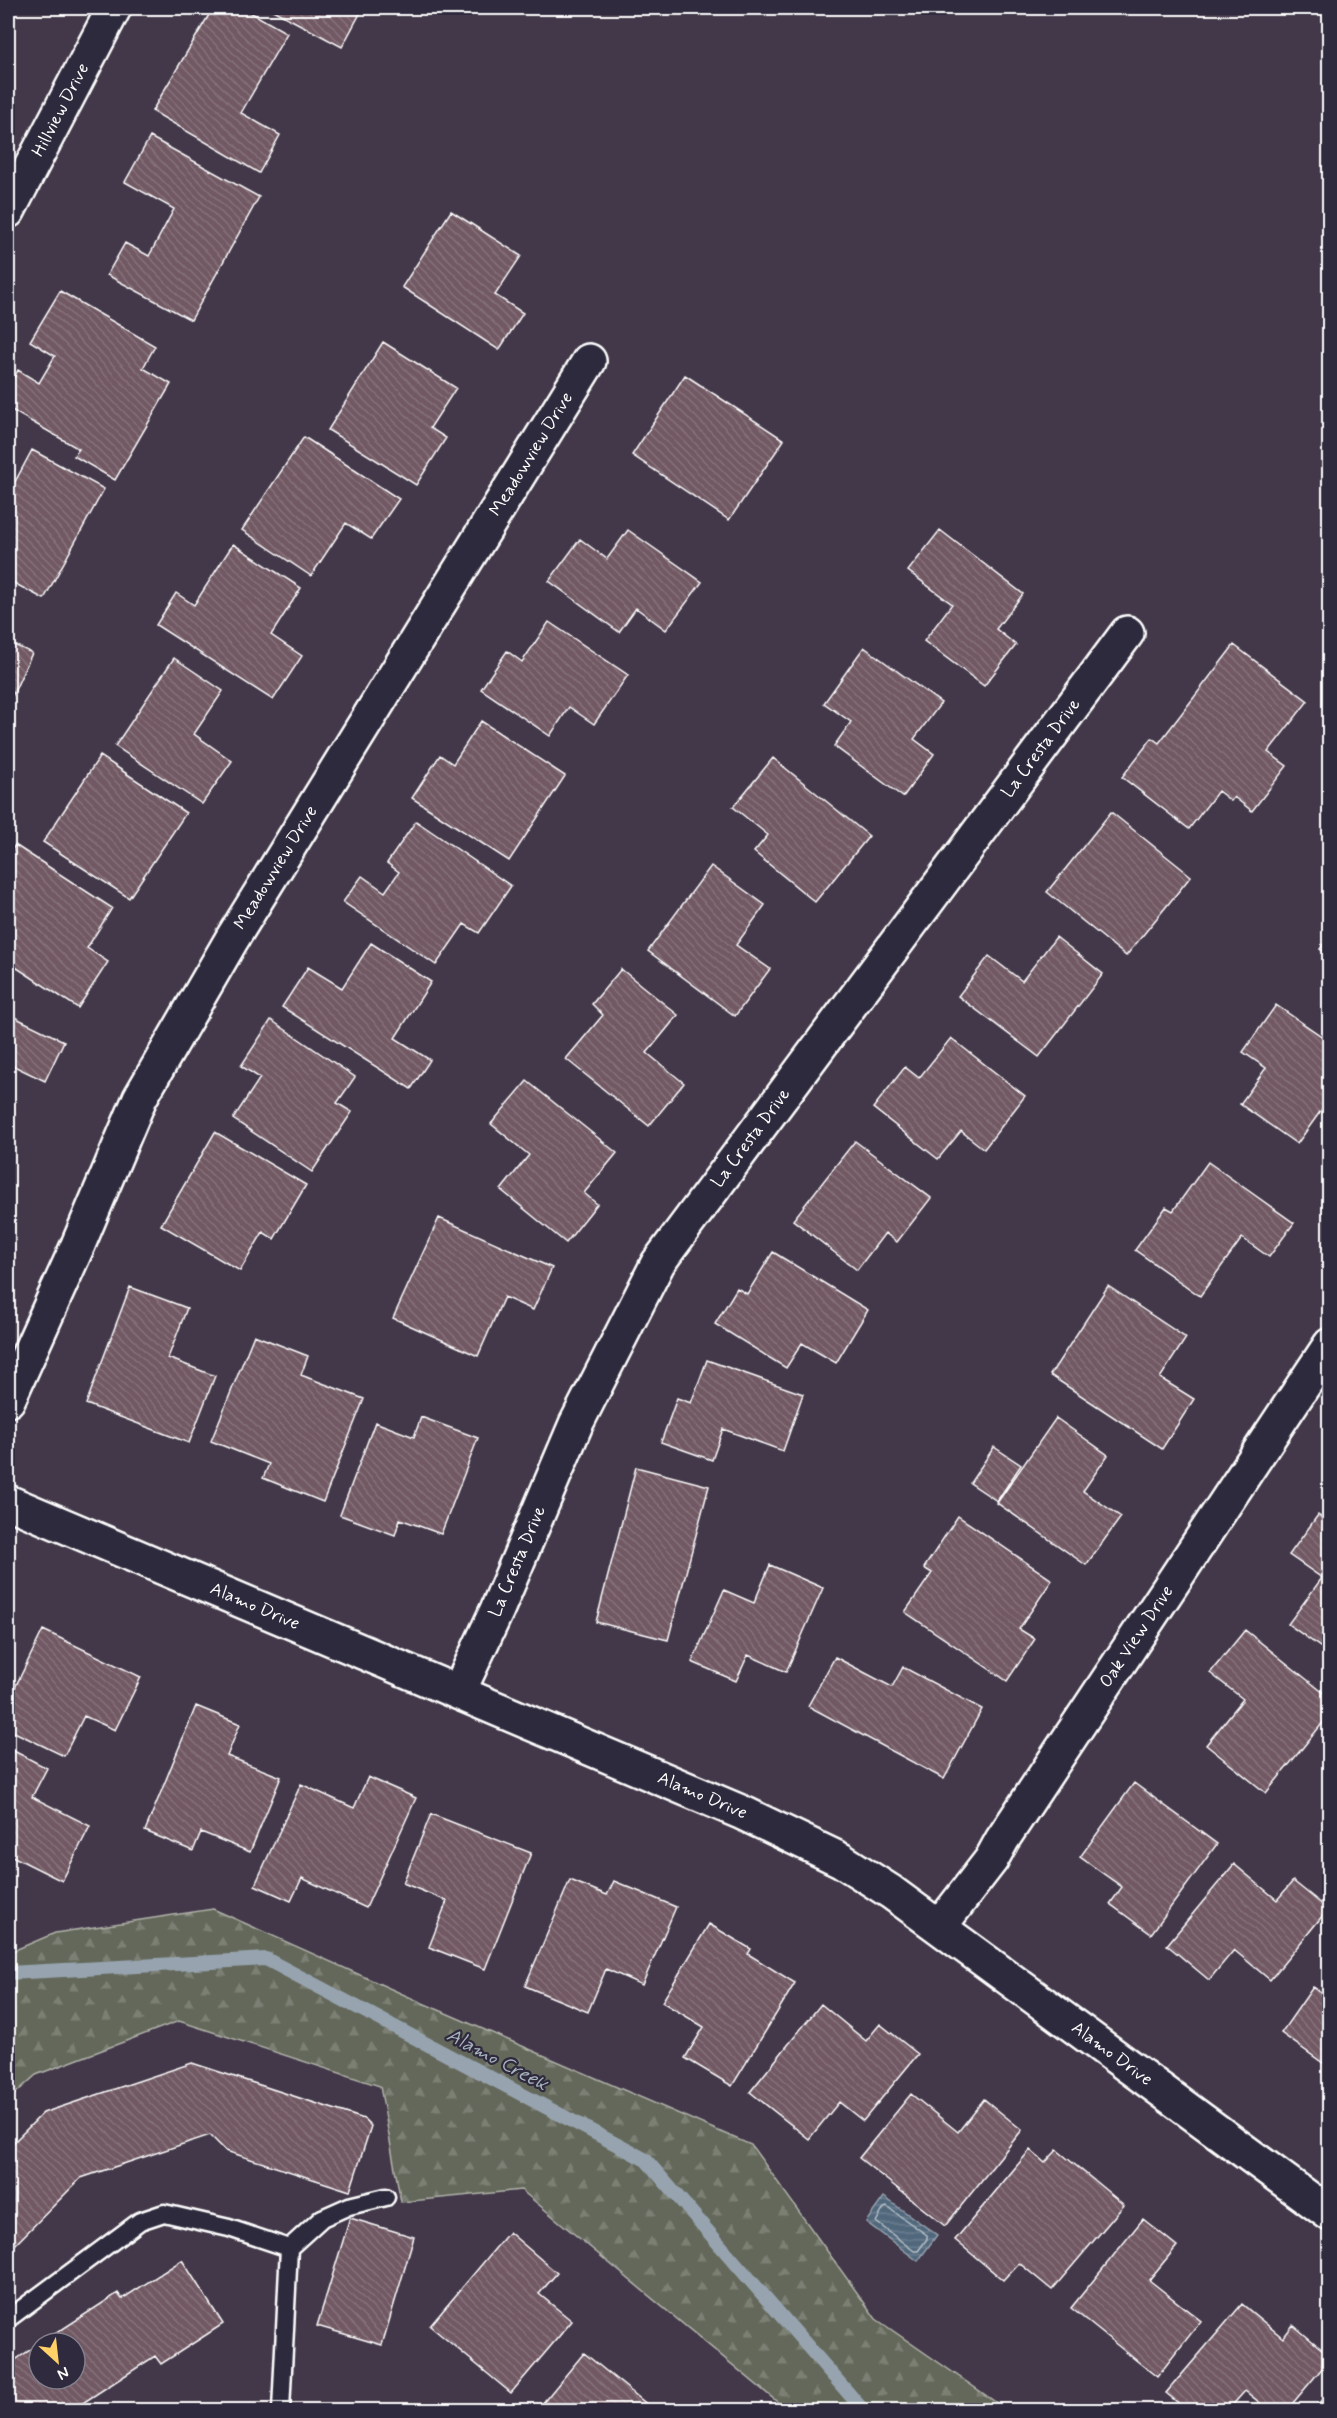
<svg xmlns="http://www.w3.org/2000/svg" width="1337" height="2418" font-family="Mynerve,sans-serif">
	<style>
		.forest { fill: url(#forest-firs); stroke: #b2b4ac; stroke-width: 1.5 }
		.water { fill: url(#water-rules); stroke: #97a4b0; stroke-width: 1.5 }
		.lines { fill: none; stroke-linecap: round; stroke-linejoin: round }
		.shore { stroke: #b9c3cb; stroke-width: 1.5 }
		.stream { stroke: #97a4b0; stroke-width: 14 }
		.building { fill: url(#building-back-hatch); stroke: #fff; stroke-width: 1.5 }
		.lane-casing { stroke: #fff; stroke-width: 21 }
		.street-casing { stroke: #fff; stroke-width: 38 }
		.secondary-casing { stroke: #fff; stroke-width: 38 }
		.lane { stroke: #2f2a3d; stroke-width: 16 }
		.street { stroke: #2f2a3d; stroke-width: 33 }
		.secondary { stroke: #2f2a3d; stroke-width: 33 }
		.labels { text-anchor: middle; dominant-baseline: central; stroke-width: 4.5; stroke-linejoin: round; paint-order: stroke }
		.street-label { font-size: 18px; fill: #fff; stroke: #2f2a3d }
		.water-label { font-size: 20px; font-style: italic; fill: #a8b4be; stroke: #2f2a3d }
	</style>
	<defs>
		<pattern id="forest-firs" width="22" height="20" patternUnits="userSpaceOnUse" patternTransform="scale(1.5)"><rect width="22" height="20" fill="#64685a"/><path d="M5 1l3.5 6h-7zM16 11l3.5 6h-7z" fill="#7b7f73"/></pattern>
		<pattern id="water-rules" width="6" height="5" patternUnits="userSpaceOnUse" patternTransform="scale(1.5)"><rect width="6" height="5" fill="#51687c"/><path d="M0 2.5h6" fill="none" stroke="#6b7f90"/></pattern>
		<pattern id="building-back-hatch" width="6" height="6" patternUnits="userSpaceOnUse" patternTransform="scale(1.5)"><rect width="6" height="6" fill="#715964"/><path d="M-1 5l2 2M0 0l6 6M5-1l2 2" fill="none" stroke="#86727b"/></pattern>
	</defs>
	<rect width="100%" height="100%" fill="#433849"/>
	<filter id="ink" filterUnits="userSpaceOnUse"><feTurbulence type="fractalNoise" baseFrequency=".0167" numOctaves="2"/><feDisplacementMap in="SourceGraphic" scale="12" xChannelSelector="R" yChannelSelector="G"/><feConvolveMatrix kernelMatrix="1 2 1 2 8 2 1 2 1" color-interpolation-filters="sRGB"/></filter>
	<g filter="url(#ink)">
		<path class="forest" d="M213,1909l205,92 333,144 125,174 131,91h-220l-266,-220 -120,12 -21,-116 -201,-65 -143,54 -28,25v-147l47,-20z"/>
		<path class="water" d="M884,2197l53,38 -19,26 -52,-39z"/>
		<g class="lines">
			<path class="shore" d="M887,2207l40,28v4l-9,12h-4l-38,-29 8,-14z"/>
			<path class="stream" d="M8,1973l258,-14 380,201 217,250"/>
		</g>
		<path class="building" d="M213,8h30l44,25 -46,80 39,22 -21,38 -107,-62z
			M269,8h94l-21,39z
			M150,137l109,60 -68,123 -84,-45 18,-32 24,13 25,-47 -49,-27z
			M451,211l70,45 -26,39 28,18 -24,37 -97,-63z
			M60,291l95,55 -12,22 28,16 -56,96 -41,-24 5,-7 -71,-41v-19l10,-19 21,13 16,-27 -25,-15z
			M383,342l73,46 -26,40 16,10 -30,47 -88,-55z
			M685,375l99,65 -55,80 -97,-65z
			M304,437l95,62 -28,40 -25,-16 -35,53 -69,-46z
			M32,450l72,39 -60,110 -36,-19v-85z
			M628,530l74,52 -36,48 -30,-22 -17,24 -70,-51 31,-42 27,20z
			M940,530l83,64 -27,35 20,16 -32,41 -60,-45 28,-37 -44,-33z
			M233,544l68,44 -30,47 31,21 -29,44 -117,-75 20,-32 18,12z
			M549,622l79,53 -34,49 -25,-17 -19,29 -69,-47 26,-38 15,11z
			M8,642l24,11 -24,52z
			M1234,645l74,56 -40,51 19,14 -35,45 -18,-14 -3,4 -13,-10 -29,38 -67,-52 30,-39 7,5z
			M864,647l77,56 -27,36 20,15 -31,43 -69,-51 17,-24 -27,-19z
			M174,658l49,33 -29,43 38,27 -30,43 -87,-58z
			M481,721l84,55 -56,85 -97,-63 28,-43 13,9z
			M100,756l86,57 -57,85 -86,-56z
			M773,758l96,78 -54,66 -61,-50 14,-17 -35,-28z
			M1111,812l80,64 -65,80 -79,-64z
			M416,821l95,65 -32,47 -15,-9 -28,41 -93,-63 19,-26 23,16 14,-20 -12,-9z
			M15,845l97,63 -25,40 21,14 -30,46 -70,-46v-54l6,-11 -6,-4v-37z
			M711,866l54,39 -29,40 34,24 -35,47 -87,-65z
			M1330,936v20l-10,-7z
			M1056,937l47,37 -64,83 -81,-61 31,-40 33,25z
			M371,943l60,39 -36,56 35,22 -19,29 -129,-82 26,-40 34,21z
			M621,969l57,46 -31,38 37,30 -35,43 -83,-67 37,-44 -11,-11z
			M1276,1005l54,37v56l-33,46 -57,-40 26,-36 -23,-16z
			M8,1014l56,27 -19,40 -31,-15 -6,14z
			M271,1020l84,57 -18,26 15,9 -40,60 -79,-53 27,-41 -19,-12z
			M951,1038l74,58 -41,53 -23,-18 -23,28 -65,-51 32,-41 14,11z
			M527,1081l90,72 -33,40 13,11 -31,39 -65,-53 28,-35 -38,-31z
			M215,1132l91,53 -32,54 -11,-7 -23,39 -79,-46z
			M855,1141l76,57 -34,44 -12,-9 -28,37 -64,-50z
			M1208,1162l86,61 -25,34 -27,-19 -42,58 -65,-46 31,-43 7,4z
			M439,1218l113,50 -19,42 -29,-13 -26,59 -85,-38z
			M773,1252l95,58 -32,53 -34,-20 -16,25 -71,-44 22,-36 10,6z
			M1108,1286l78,52 -26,40 34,21 -32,50 -112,-74z
			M130,1287l57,21 -19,50 47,18 -26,67 -103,-39z
			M254,1335l54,21 -7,19 63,24 -41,103 -60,-24 6,-14 -58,-23z
			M707,1360l96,34 -20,57 -60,-22 -11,31 -51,-18 16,-44 14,5z
			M421,1417l57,21 -37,96 -41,-15 -5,16 -55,-20 35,-93 39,15z
			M1056,1418l52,37 -25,36 38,26 -35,48 -89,-62z
			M994,1447l27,18 -24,36 -27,-18z
			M636,1467l73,19 -41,154 -72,-18z
			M1318,1515l12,8v131l-42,-30 34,-46 -33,-23z
			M958,1516l94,64 -33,49 16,10 -28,42 -102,-69 27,-39 -8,-5z
			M770,1565l53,23 -37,84 -38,-17 -12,26 -44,-19 32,-72 30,13z
			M43,1630l98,47 -26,53 -31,-14 -20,40 -56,-27v-27z
			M1245,1630l85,68v16l-64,79 -60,-48 37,-46 -33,-26z
			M835,1657l57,30 11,-20 79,42 -38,70 -136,-73z
			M196,1706l44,18 -13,32 54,21 -31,75 -49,-20 -8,19 -48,-20z
			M8,1748l39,20 -15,29 58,29 -28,55 -54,-27z
			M368,1777l48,21 -50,110 -64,-30 -11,23 -36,-16 46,-101 53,24z
			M1134,1783l83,61 -66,90 -41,-30 12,-17 -42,-30z
			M431,1814l100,39 -46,116 -56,-22 18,-46 -44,-18z
			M1234,1864l43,36 16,-19 35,28 -58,71 -36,-30 -25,30 -42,-35z
			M570,1880l37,15 7,-14 62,26 -34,78 -36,-16 -18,43 -63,-26z
			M709,1924l42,25 -3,5 47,29 -63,103 -47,-28 19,-31 -42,-25z
			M1313,1987l17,11v70l-49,-35z
			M821,2004l45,37 14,-17 38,30 -55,67 -24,-19 -30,37 -59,-47z
			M192,2063l172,56 7,7 -21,65 -124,-40 -16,-16 -129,43 -73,74v-104l35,-35z
			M911,2094l47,38 26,-33 38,31 -77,96 -86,-68z
			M1030,2150l15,13 12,-13 67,55 -72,85 -33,-27 -16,17 -48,-40z
			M350,2218l64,19 -32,108 -65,-19z
			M1143,2219l34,27 -28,34 52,41 -44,56 -86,-69z
			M509,2232l48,41 -18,21 33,27 -61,72 -81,-67z
			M182,2260l41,64 -62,40 -6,-8 -83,54h-64v-45l31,-21v35h36v-36h-34l77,-50 4,6z
			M1242,2304l41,34 10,-13 37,31v3l-43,51h-18l-24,-19 -17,19h-41l-21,-17z
			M584,2353l70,57h-117z
			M1330,2390v20h-17z"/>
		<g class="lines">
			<g class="lane-casing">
				<path id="lane" d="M289,2248l33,-30 27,-12 37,-9
					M8,2319l132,-98 24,-8 65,15 60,20 -8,162"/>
			</g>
			<g class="street-casing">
				<g id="street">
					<path id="s1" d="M8,211l106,-203"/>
					<path id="s2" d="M8,1400l70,-155 62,-147 92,-159 357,-578"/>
					<path id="s3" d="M459,1691l38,-81 79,-186 82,-161 469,-630"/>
					<path id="s4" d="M940,1926l51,-66 11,-20 328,-495"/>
				</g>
			</g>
			<g class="secondary-casing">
				<g id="secondary">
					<path id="s5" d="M8,1502l735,311 98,47 50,32 439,322"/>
				</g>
			</g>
			<use href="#lane" class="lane"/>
			<use href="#street" class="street"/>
			<use href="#secondary" class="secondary"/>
		</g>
	</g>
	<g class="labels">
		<g class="street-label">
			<text stroke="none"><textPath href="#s1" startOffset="114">Hillview Drive</textPath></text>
			<text stroke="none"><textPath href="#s2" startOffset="1083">Meadowview Drive</textPath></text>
			<text stroke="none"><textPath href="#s3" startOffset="1114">La Cresta Drive</textPath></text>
			<text stroke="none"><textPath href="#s2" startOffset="597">Meadowview Drive</textPath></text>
			<text stroke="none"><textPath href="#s3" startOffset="628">La Cresta Drive</textPath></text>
			<text stroke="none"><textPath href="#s3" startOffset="142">La Cresta Drive</textPath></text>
			<text stroke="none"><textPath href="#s5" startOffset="268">Alamo Drive</textPath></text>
			<text stroke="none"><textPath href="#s4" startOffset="350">Oak View Drive</textPath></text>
			<text stroke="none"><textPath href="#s5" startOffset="754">Alamo Drive</textPath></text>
			<text stroke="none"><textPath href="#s5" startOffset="1240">Alamo Drive</textPath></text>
		</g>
		<g class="water-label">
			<text transform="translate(497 2060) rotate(28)">Alamo Creek</text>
		</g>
	</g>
	<rect width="1337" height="2418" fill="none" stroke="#2f2a3d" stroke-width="30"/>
	<rect x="15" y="15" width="1307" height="2388" fill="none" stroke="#fff" stroke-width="2" filter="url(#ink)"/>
	<g transform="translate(57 2361) rotate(153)"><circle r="28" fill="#2f2a3d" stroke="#827f8b" stroke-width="1.5"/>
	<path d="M0-4.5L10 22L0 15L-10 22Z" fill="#ffd166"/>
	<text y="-9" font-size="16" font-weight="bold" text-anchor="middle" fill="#ffffff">N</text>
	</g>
</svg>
